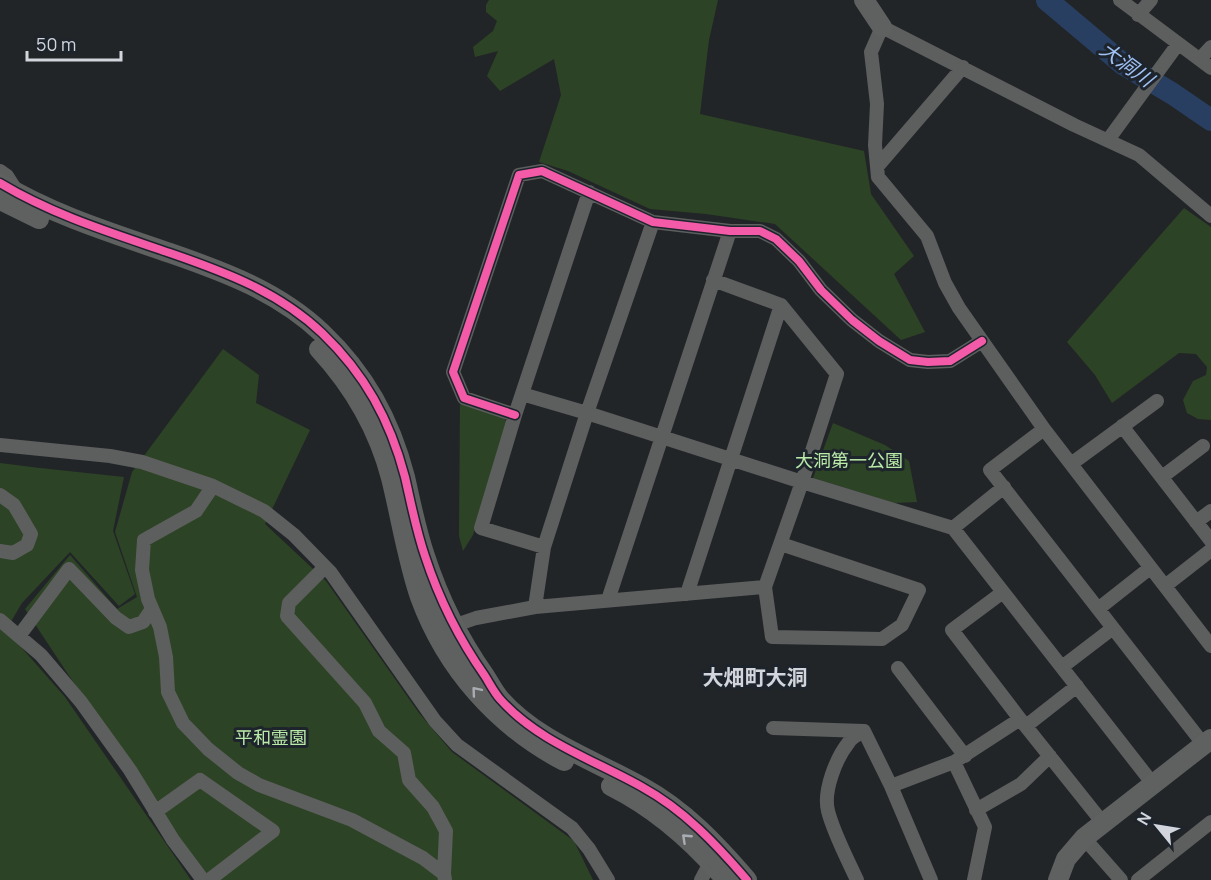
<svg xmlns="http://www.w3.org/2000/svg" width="1211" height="880" font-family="Manrope,'Noto Sans JP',sans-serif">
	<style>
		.green { fill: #2d4325 }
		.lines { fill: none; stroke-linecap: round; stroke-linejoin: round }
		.river { stroke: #283f62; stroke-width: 22 }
		.street { stroke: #5d5e5e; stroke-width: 14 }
		.secondary { stroke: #5e6160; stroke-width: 20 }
		.cycleway-casing { stroke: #1e242c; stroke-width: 11 }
		.cycleway { stroke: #f35aa7; stroke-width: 8 }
		.oneway { stroke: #a9adb1 }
		.labels { text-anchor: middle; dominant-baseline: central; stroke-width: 6; stroke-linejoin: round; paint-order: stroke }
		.park-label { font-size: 18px; fill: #baeaa7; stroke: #1e242c }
		.water-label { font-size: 20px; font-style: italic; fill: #a0c2f5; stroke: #1e242c }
		.quarter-label { font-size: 21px; font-weight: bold; fill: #d2d6dc; stroke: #1e242c }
	</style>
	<rect width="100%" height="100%" fill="#222528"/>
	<path class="green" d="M489,0h229l-9,40 -9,74 164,37 7,43 43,62 -20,18 31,58 -24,8 -126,-116 -69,-10 -56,-5 -82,-38 -29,-9 22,-67 -7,-36 -54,32 -13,-15 11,-25 -23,6 -2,-10 20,-16 4,-10 -11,-9v-7z
		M1184,208l27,19v193l-13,-1 -11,-6 -4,-13 10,-19 13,-6 1,-8 -11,-13 -17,-1 -67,50 -17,-28 -28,-33z
		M223,349l36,26 -3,28 54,27 -45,94 61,57 93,132 33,39 122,89 19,39h-381l-49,-62 -138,-209 45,-54 47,54 20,-12 -22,-65 17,-60z
		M460,404l43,12 5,9 -35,110 -10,16 -4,-15z
		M833,423l52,22 24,16 8,41 -23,1 -81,-25z
		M0,463l40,5 84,9 -11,54 22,63 -16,12 -49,-54 -48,51 -16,27 59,67 126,183h-191z"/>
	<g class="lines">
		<path class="river" d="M1047,0l76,64 50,30 38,26"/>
		<path class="street" d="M1120,0l91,68
			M1138,15l13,-15
			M1200,59l11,-12
			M1108,140l70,-96
			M877,167l86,-100
			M0,171l7,5 9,14
			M1211,216l-72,-61 -65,-30 -192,-98 -11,25 6,52 -2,41 3,32 49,59 18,47 14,25 85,121 167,217
			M713,280l68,25 56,69 -35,108 -37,105 7,50 110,2 20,-14 17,-35 -138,-46
			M522,394l65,19 215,69 151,46 200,256
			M515,415l-51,-17 -11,-26 66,-197 23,-4 111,51 77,9h30l16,8 23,22 22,29 31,30 27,21 31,19 18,2 22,-1 32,-20
			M1122,426l89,115
			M1044,429l-54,41 214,275
			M0,445l110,11 32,6 71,24 51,25 30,24 37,38 104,148 22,24 115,83 17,21 19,31
			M1071,464l86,-63
			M1162,477l41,-31
			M213,486l-17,25 -52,29 -2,30 6,29 12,28 6,30 2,35 15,31 25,26 30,24 21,12 93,35 71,38 21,16 1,6
			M0,495l14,10 17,29 -4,11 -14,8 -13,-2
			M1196,522l15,-11
			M953,528l51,-41
			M544,547l-63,-19 34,-113 74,-223
			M325,567l-36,36 -2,13 78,87 14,28 25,22 5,27 24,27 13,24 -2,43
			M1165,586l46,-36
			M1003,592l-51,38 68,89 83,104
			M687,594l94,-289
			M608,600l122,-369
			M535,607l9,-60 43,-134 66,-191
			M1098,609l52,-41
			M0,620l41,35 40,47 49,68 43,70 30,40
			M447,628l29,-10 59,-11 230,-20
			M19,636l50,-67 47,49 13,9 14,-5 9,-13
			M1062,667l51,-39
			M898,668l67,88
			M1026,726l51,-40
			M773,728l91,3 27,55 40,94
			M954,762l31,65 -11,53
			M891,786l63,-24 66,-43
			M976,810l45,-26 29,-28
			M155,812l45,-32 73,51 -64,49
			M1084,838l37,42
			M701,880l10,-19
			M857,880c-10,-22 -23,-46 -29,-69 -5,-20 8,-53 21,-69 3,-5 10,-8 15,-11
			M1138,880l73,-58"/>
		<path class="secondary" d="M864,0l18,27
			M0,183c53,32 112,50 170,70 55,19 109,39 152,80 43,41 68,87 83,144 6,26 11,53 20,79 14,43 34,83 60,120 5,8 9,16 15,23 37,42 94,61 142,88 42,23 74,57 105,93
			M0,200l39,19
			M319,349c35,38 59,79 72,129 10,40 16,81 29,119 26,71 77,129 144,164
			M611,786c46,23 82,55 115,94
			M1058,880l8,-21 18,-21 127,-99"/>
		<g class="cycleway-casing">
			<path id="cycleway" d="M0,183c53,32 112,50 170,70 55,19 109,39 152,80 43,41 68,87 83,144 6,26 11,53 20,79 14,43 34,83 60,120 5,8 9,16 15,23 37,42 94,61 142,88 42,23 74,57 105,93
				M515,415l-51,-17 -11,-26 66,-197 23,-4 111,51 77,9h30l16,8 23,22 22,29 31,30 27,21 31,19 18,2 22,-1 32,-20"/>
		</g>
		<use href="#cycleway" class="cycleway"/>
	</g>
	<defs><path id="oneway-chevron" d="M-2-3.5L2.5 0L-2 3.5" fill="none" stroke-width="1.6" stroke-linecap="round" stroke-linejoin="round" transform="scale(1.5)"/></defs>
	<g class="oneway">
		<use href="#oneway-chevron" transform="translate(476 691) rotate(-130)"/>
		<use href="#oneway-chevron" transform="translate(686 838) rotate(-137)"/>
	</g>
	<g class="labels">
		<g class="park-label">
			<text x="849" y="460">大洞第一公園</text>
			<text x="271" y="737">平和霊園</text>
		</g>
		<g class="water-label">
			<text transform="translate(1127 64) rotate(36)">大洞川</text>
		</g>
		<g class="quarter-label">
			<text x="755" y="677">大畑町大洞</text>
		</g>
	</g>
	<g transform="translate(1157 826) rotate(300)" stroke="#1e242c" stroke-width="4.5" paint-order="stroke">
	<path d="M0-4.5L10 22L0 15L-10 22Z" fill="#d2d6dc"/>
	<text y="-9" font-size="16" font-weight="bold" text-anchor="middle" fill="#d2d6dc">N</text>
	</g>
	<path d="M27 51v9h94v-9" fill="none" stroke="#d2d6dc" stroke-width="3"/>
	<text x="36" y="51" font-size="18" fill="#d2d6dc" stroke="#1e242c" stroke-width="4.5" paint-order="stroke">50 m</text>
</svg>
